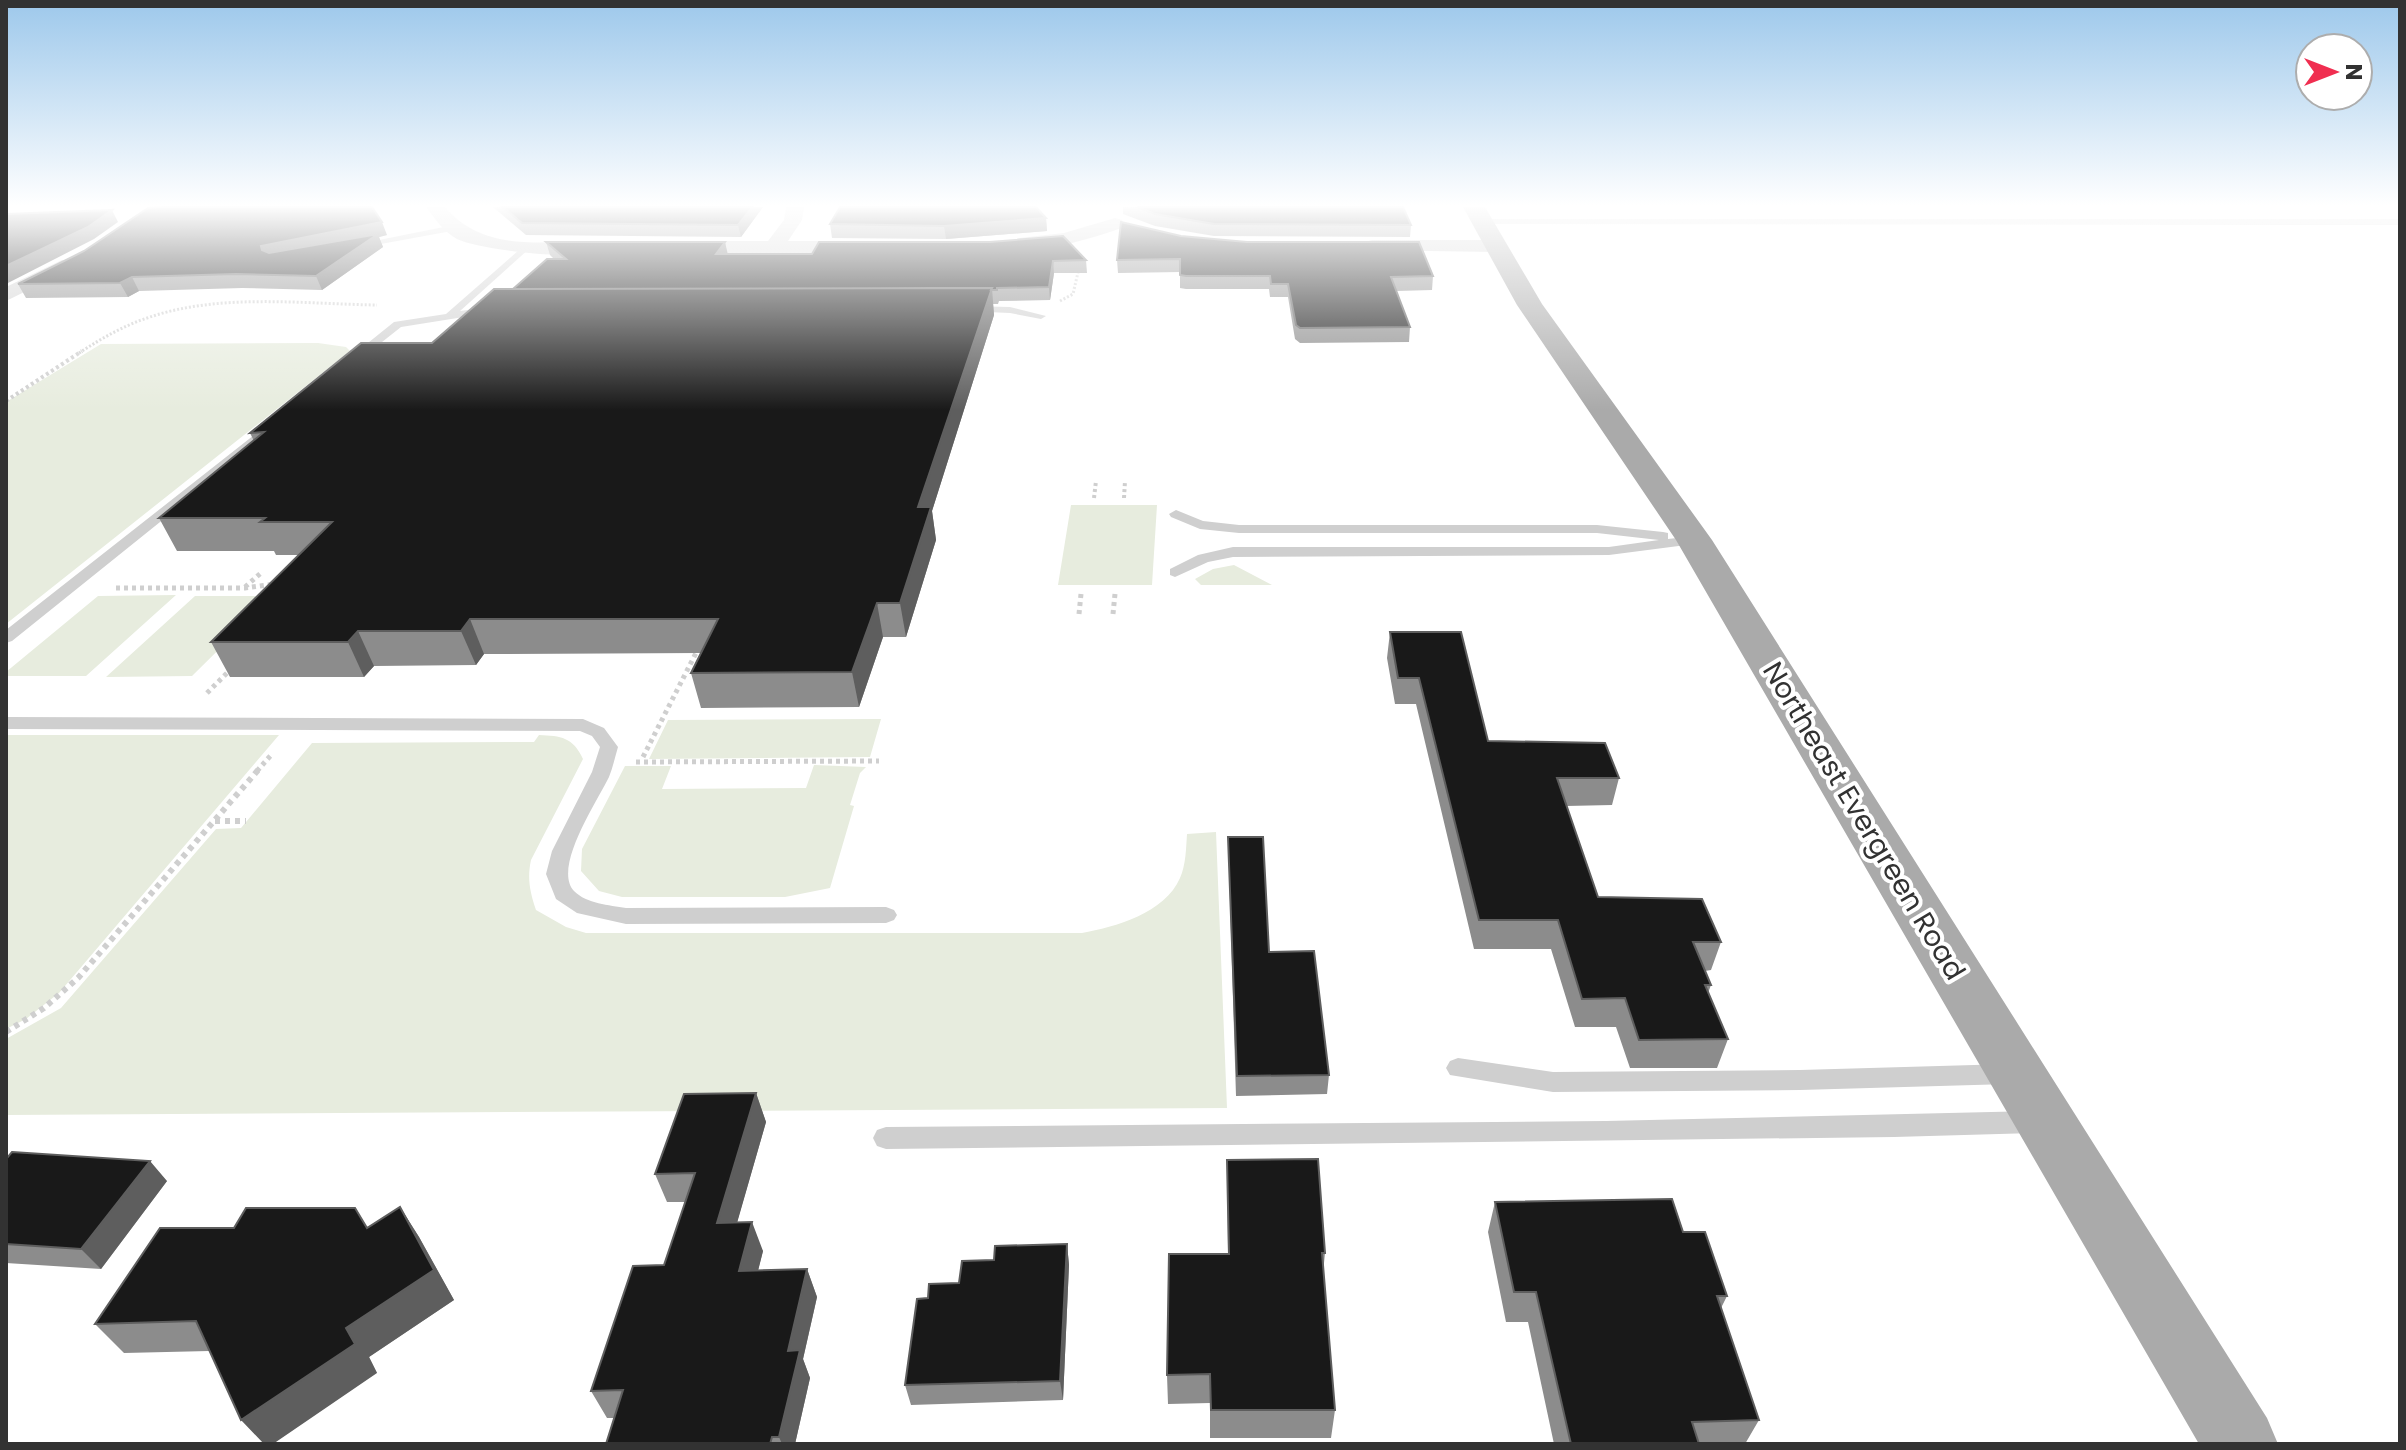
<svg xmlns="http://www.w3.org/2000/svg" width="2406" height="1450" font-family="Poppins,sans-serif">
	<style>
		.green { fill: #e7ecde }
		.lines { fill: none; stroke-linecap: round; stroke-linejoin: round }
		.path-far3 { stroke: #cfcfcf; stroke-width: 3; stroke-dasharray: 2 2; stroke-linecap: butt }
		.path-far2 { stroke: #cfcfcf; stroke-width: 4; stroke-dasharray: 3 3; stroke-linecap: butt }
		.path-far1 { stroke: #cfcfcf; stroke-width: 5; stroke-dasharray: 4 4; stroke-linecap: butt }
		.path { stroke: #cfcfcf; stroke-width: 6; stroke-dasharray: 5 5; stroke-linecap: butt }
		.service { fill: #cfcfcf; fill-rule: evenodd }
		.minor { fill: #cfcfcf; fill-rule: evenodd }
		.primary { fill: #aaa; fill-rule: evenodd }
		.wall { fill: #8c8c8c }
		.shaded-wall { fill: #5e5e5e }
		.building { fill: #191919; stroke: #5e5e5e; stroke-width: 2 }
		.labels { text-anchor: middle; dominant-baseline: central; stroke-width: 8; stroke-linejoin: round; paint-order: stroke }
		.street-label { font-size: 28px; fill: #323232; stroke: #fff }
	</style>
	<rect width="100%" height="100%" fill="#fff"/>
	<path class="green" d="M318,343l28,4 4,4 -344,273v-222l95,-58z
		M1071,505h86l-5,80h-94z
		M1234,565l38,20h-71l-6,-6 18,-10z
		M176,595l-90,81h-80v-4l92,-76z
		M195,596h78l-81,80 -86,1z
		M881,719l-11,38 -221,2 19,-39z
		M6,735h273l-220,258 -33,26 -20,10z
		M539,735c22,1 34,2 44,24l-52,101c-4,19 -1,32 5,50l30,17 20,6h496c33,-6 83,-20 98,-55 6,-13 6,-30 7,-44l29,-2 11,276 -1221,7v-76l55,-31 155,-179 25,-1 71,-85 222,-1z
		M814,765l52,2 -6,6 -10,32 4,1 -24,82 -45,9h-163l-23,-6 -18,-20 1,-22 43,-83h46l-9,23 144,-1z"/>
	<g class="lines">
		<path class="path-far3" d="M1060,301l13,-7 6,-26
			M79,353c23,-15 46,-28 71,-36 71,-24 154,-13 227,-12"/>
		<path class="path-far2" d="M6,401l76,-50
			M1094,498l2,-17
			M1124,498l1,-17"/>
		<path class="path-far1" d="M245,587l17,-15
			M116,588h129l29,-4
			M1079,614l2,-20
			M1113,614l2,-20
			M207,693l24,-24
			M643,757l55,-108
			M636,762l243,-1
			M257,771l15,-17"/>
		<path class="path" d="M215,821h31
			M6,1032l38,-24 34,-30 181,-209"/>
		<path class="service" d="M1482,219h918v6l-921,-1z
			M454,225l3,1v4l-98,18 -5,-3z
			M527,243l3,1v4l-70,63 31,-4 4,1v4l-94,15 -43,34 -10,-2 46,-37 52,-8z
			M969,306l41,1 36,9 -5,3 -31,-6 -45,-2 -1,-2z
			M272,421l5,1v6l-265,213 -6,2v-13z
			M1176,510l27,11 36,4h358l66,7 5,1v6l26,-3 7,4 -7,4 -85,11 -376,2 -25,5 -33,15 -5,-2v-6l28,-14 35,-8h376l50,-7 -62,-7h-358l-39,-4 -29,-12 -2,-3z
			M6,717l577,2 21,9 14,19c-3,10 -5,20 -9,30 -11,23 -57,91 -35,114 13,13 35,14 52,17l260,-1 8,3 3,5 -3,5 -8,3 -260,1 -49,-11 -21,-14 -10,-25 6,-23 40,-79 8,-25 -8,-11 -12,-5 -574,-2z
			M1458,1058l95,14 247,-2 209,-6 8,3 4,7 -4,7 -8,3 -209,6 -247,2 -103,-17 -4,-7 4,-7z
			M2038,1111l9,4 3,7 -3,7 -9,4 -144,4 -1008,12 -9,-3 -4,-8 4,-8 9,-3 720,-6z"/>
		<path class="minor" d="M426,207h19c39,46 97,34 151,34l10,6c-16,17 -126,3 -149,-8 -13,-7 -22,-20 -31,-32z
			M786,207h18l-2,13 -14,21h76l10,6 -10,6h-185l-10,-6 10,-6h89l16,-21z
			M1115,218l7,2 2,4 -2,4c-22,7 -96,33 -113,16l10,-6 45,-5z
			M1372,240h123l10,6 -10,6 -130,-2 -3,-4 3,-4z
			M62,260l7,2 3,4 -3,4 -63,31v-14z"/>
		<path class="primary" d="M1463,207h22l57,97 170,236 555,878 11,26h-79l-523,-904 -159,-235z"/>
	</g>
	<path class="wall" d="M493,207h270l-22,30 -215,-2z
		M1123,207h280l8,18 -1,12 -196,-1 -59,-10 -32,-12z
		M1046,218l1,13 -101,8 -114,-1 -2,-14z
		M387,235l-8,2 4,10 -61,43 -80,-2 -103,3 -11,6 -102,1 -8,-14 66,-33z
		M1181,236l252,40 -1,14 -36,1 14,36 -1,15 -109,1 -5,-4 -7,-42h-18l-1,-8h-83l-6,-1v-16l-62,1 -1,-13z
		M546,242h179l2,12 359,6 1,13h-33l-4,27 -51,1 -1,3h-5l1,11 -62,196 4,29 -30,97h-23l-24,70 -158,1 -10,-35 10,-20 -217,1 -8,11 -102,1 -10,11h-134l-19,-35 88,-87h-23l-2,-4h-97l-18,-33 95,-77 -4,-8 182,-90 81,-54 41,-30 -4,-4z
		M1390,632l98,109 131,37 -7,27 -46,1 32,91 123,45 -10,28 -6,1 6,14 -3,8 20,46 -11,29h-87l-14,-41h-41l-24,-78h-77l-58,-245h-21l-8,-46z
		M1228,837l41,115 60,123 -2,19 -91,2z
		M756,1093l10,29 -29,100 26,29 -5,19 49,-1 10,28 -14,62 7,19 -15,66h-189l8,-26h-7l-16,-27 73,-126 21,-63h-18l-12,-28z
		M6,1159l161,22 -66,88 -95,-6z
		M1227,1160l98,93 -2,20 12,137 -4,28h-121v-35l-42,1 -1,-29 61,-121z
		M1495,1202l188,30 44,64 -6,12 38,112 -14,24h-191l-26,-122h-22l-18,-90z
		M400,1207l19,30 35,63 -85,57 8,16 -168,-22 -85,2 -29,-29 273,-97z
		M1067,1244l2,21 -6,135 -152,5 -6,-20 23,-87 31,-15 35,-23z"/>
	<path class="shaded-wall" d="M752,207h11l-22,30 -3,-12z
		M112,210l6,12 -24,17 -88,45v-18z
		M1046,218l1,13 -101,8 -2,-13z
		M382,222l5,13 -8,2 4,10 -61,43 -6,-14 -49,-12 -6,-18z
		M725,242l3,13 -12,-1z
		M1053,261l1,12 -4,27 -1,-13z
		M132,277l7,14 -11,6 -8,-14z
		M992,288l2,27 -62,196 4,29 -30,97 -6,-34 18,-96z
		M877,603l6,34 -24,70 -7,-35z
		M470,619l14,35 -8,11 -15,-34z
		M358,631l16,35 -10,11 -16,-35z
		M756,1093l10,29 -37,129 -12,-28z
		M150,1161l17,20 -66,88 -20,-20z
		M400,1207l19,30 35,63 -85,57 8,16 -104,71h-9l-23,-24 105,-92z
		M752,1222l11,29 -12,48 -12,-28z
		M1067,1244l2,21 -6,135 -3,-19z
		M807,1269l10,28 -14,62 7,19 -15,66h-13l-3,-7 9,-86z"/>
	<path class="building" d="M162,207h210l10,15 -121,24 1,4 7,3 109,-19 -62,42 -80,-2 -104,3 -12,6 -102,1 66,-33 64,-43z
		M503,207h249l-14,18 -216,-2z
		M840,207h196l10,11 -102,8 -114,-2z
		M1137,207h266l8,18 -197,-1 -59,-10z
		M112,210l-24,17 -82,39v-52z
		M1121,222l60,14 66,6h172l14,34 -42,1 19,50 -110,1 -4,-3 -8,-41h-17l-1,-8h-84l-6,-1v-16l-63,1z
		M1063,236l23,24 -33,1 -4,26 -52,1v2h-6l1,-2 -479,1 34,-30h19l-20,-17h179l-9,12h96l7,-12h171z
		M992,288l-74,219h13l-31,96h-23l-25,69 -161,1 27,-54h-248l-9,12h-103l-10,11h-137l121,-120h-72l5,-4h-106l105,-86 -14,1 111,-90h71l62,-54z
		M1390,632h71l27,109 117,2 14,35h-62l41,119 104,2 19,43h-28l18,43h-6l23,54 -89,1 -14,-42 -43,1 -24,-79h-79l-60,-242h-21z
		M1228,837h35l6,115 45,-1 15,124 -92,1z
		M756,1093l-39,130 35,-1 -13,49 68,-2 -19,82 12,-1 -21,87h-7l-2,7h-164l17,-54 -32,1 42,-125 31,-1 31,-92 -40,1 29,-80z
		M12,1152l138,9 -69,88 -75,-5v-85z
		M1318,1159l7,94h-3l13,157h-124l-1,-36 -43,1 2,-121h60l-2,-94z
		M1672,1199l11,33h22l22,64h-10l42,124 -67,2 7,22h-128l-35,-152h-22l-19,-90z
		M400,1207l34,63 -88,58 9,16 -114,76 -45,-99 -101,3 65,-96h74l12,-20h109l12,20z
		M1067,1244l-7,137 -155,4 12,-86 11,-1 1,-14 30,-1 3,-22 32,-1 1,-14z"/>
	<linearGradient id="sky" x2="0" y2="1"><stop stop-color="#9dc8eb"/><stop offset="0.5" stop-color="#fff"/><stop offset="1" stop-color="#fff" stop-opacity="0"/></linearGradient>
	<rect width="2406" height="410" fill="url(#sky)"/>
	<g class="labels">
		<g class="street-label">
			<text transform="translate(1864 821) rotate(59)">Northeast Evergreen Road</text>
		</g>
	</g>
	<rect width="2406" height="1450" fill="none" stroke="#323232" stroke-width="16"/>
	<g transform="translate(2334 72) rotate(90)"><circle r="38" fill="#ffffff" stroke="#adadad" stroke-width="2"/>
	<path d="M0-6L14 30L0 20L-14 30Z" fill="#f02e50"/>
	<text y="-12" font-size="22" font-weight="bold" text-anchor="middle" fill="#323232">N</text>
	</g>
</svg>
